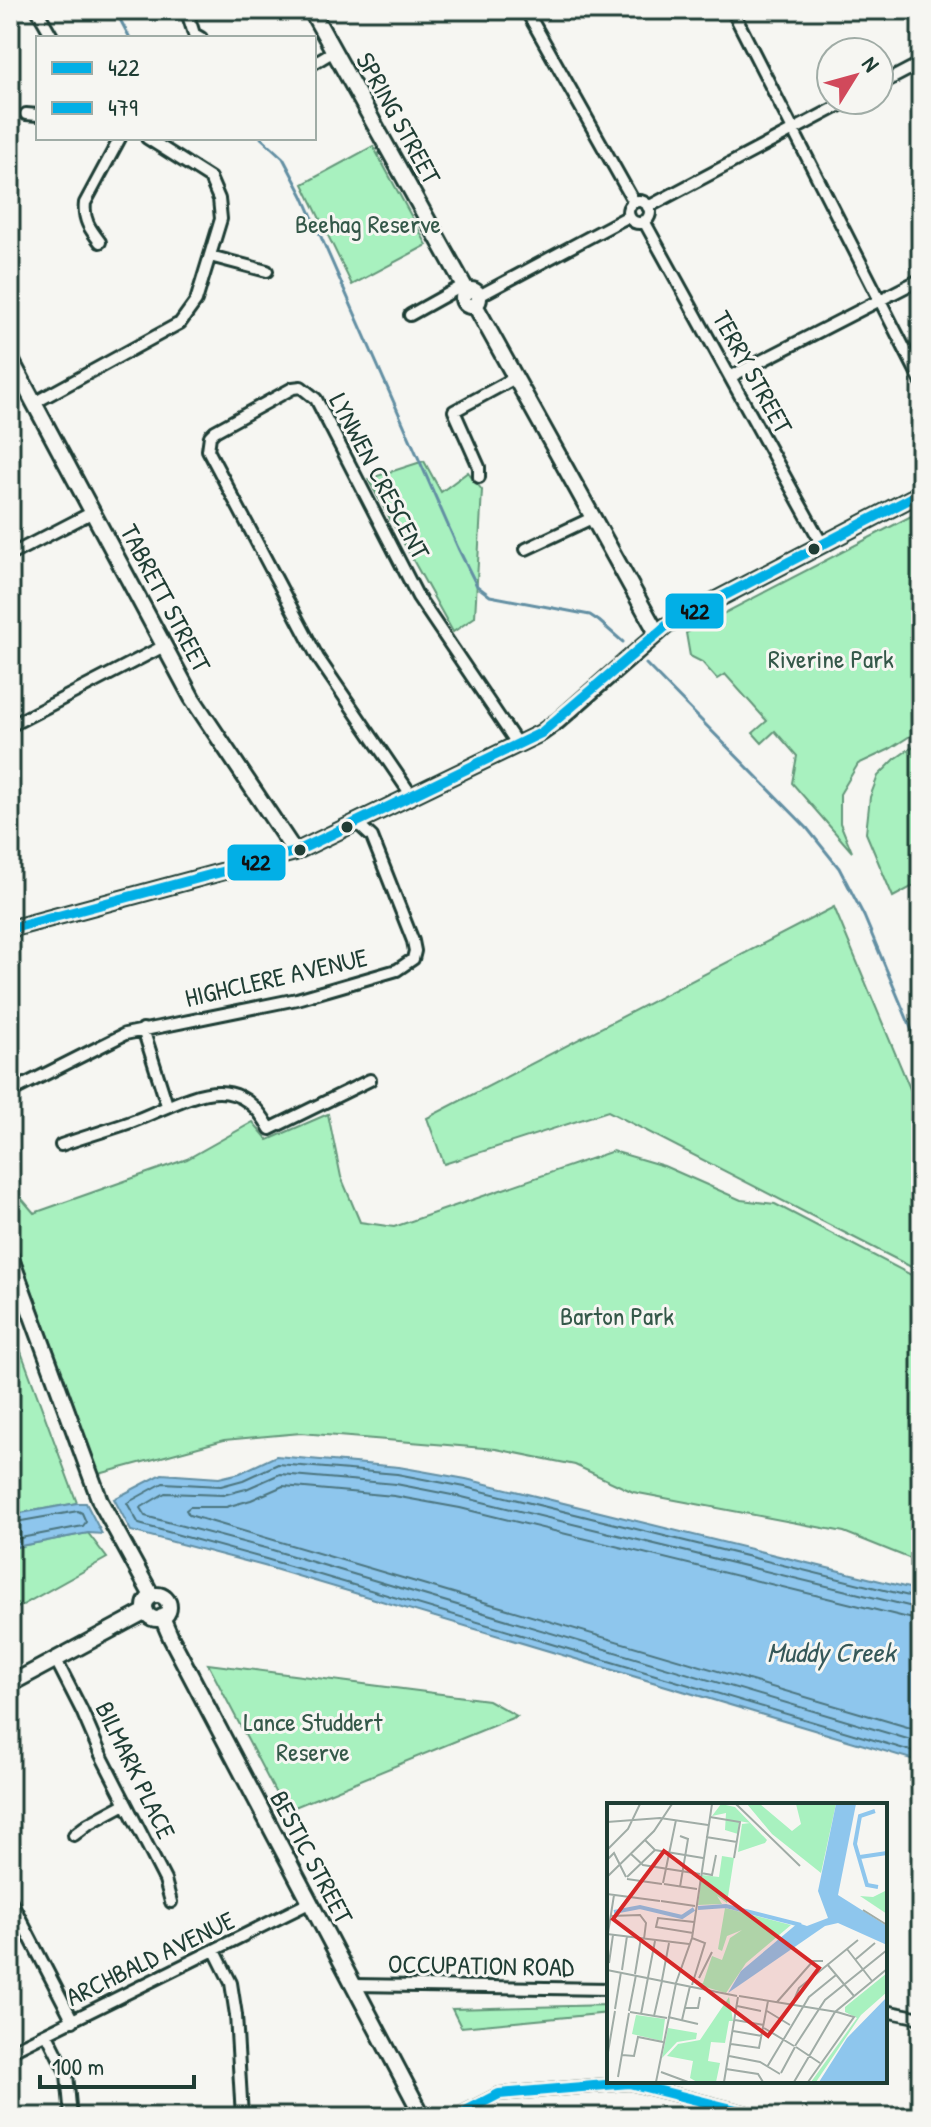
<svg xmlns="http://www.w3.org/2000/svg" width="931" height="2127" font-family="'Patrick Hand',sans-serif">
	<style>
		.green { fill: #a8f1bf; stroke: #64977a; stroke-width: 2 }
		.water { fill: #8ec6ed; stroke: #628fa3; stroke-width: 2 }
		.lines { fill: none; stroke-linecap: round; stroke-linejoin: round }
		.shore { stroke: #4b747e; stroke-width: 2 }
		.stream { stroke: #628fa3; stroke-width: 3 }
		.street-casing { stroke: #1f3d34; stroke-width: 16 }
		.secondary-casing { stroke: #1f3d34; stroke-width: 20 }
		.street { stroke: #f6f6f2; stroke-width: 10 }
		.secondary { stroke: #f6f6f2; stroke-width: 14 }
		.bus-1-casing { stroke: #f6f6f2; stroke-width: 16 }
		.bus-2-casing { stroke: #f6f6f2; stroke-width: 16 }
		.bus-1 { stroke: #02afe6; stroke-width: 10 }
		.bus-2 { stroke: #02afe6; stroke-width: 10 }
		.bus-dot { fill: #1f3d34; stroke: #f6f6f2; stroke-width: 3 }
		.labels { text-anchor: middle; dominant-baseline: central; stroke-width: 6; stroke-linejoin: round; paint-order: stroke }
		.street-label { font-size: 26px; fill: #1f3d34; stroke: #f6f6f2 }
		.park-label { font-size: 26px; fill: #345849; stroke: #f6f6f2 }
		.water-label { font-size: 28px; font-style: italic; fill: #355859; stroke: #f6f6f2 }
		.inset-river { fill: none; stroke: #8ec6ed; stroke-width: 4 }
		.inset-road { fill: none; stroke: #a0aca6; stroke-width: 2 }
		.view { fill: #d62828; fill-opacity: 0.15; stroke: #d62828; stroke-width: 4 }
		.inset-edge { fill: none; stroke: #1f3d34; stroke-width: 4 }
		.line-badge { stroke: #f6f6f2; stroke-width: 3 }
		.pale-badge-label { font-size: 22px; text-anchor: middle; font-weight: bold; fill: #111 }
	</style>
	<rect width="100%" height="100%" fill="#f6f6f2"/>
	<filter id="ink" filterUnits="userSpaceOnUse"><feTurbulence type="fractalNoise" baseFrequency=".0125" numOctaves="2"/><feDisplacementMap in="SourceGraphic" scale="16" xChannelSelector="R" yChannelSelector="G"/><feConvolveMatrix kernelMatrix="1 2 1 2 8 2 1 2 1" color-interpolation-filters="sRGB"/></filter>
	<g filter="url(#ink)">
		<path class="green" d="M373,146l54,99 -75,40 -49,-101z
			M424,461l17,31 27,-20 14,18 -7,127 -22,15 -85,-153z
			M921,511v218l-33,21 -30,14 -18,30v29l12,29 -60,-69 5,-27 -22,-25 -13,12 -9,-10 14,-12 -42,-47 -8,5 -15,-17 -12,-6 -4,-23z
			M921,741v141l-28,15 -27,-64 4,-36 8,-21 17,-17z
			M834,907l87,208v157l-313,-161 -164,53 -17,-46z
			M328,1114l13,63 19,45 34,5 219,-76 51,15 77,34 34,4 146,76v283l-77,-31 -211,-40 -58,-27 -79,-16 -195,-16 -77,7 -125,34 -89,-244v-45l24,28 153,-54 66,-37 15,18z
			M10,1322l67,181 -67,12z
			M88,1533l19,25 -97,54v-64z
			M208,1664l280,36 29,16 -232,95z
			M609,2005v8l-148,14 -9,-18z"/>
		<path class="water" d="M276,1456l123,11 67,12 455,112v171l-657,-196 -133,-35 -17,-32 48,-25 57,4 21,-5z
			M77,1503h9l16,31 -14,-1 -78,15v-33z"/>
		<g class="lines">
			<path class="shore" d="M10,1523l68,-12 4,2 4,9 -3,4 -73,14
				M921,1599l-456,-112 -68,-13 -119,-10 -35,16 -22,6 -58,-3 -36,20 12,21 127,35 655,195
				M921,1609l-459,-112 -66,-13 -116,-10 -34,15 -23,6 -58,-2 -25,15 5,8 124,33 652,194
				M921,1621l-461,-113 -66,-12 -111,-10 -32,14 -25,7h-36l-4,3 3,5 732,216"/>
			<path class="stream" d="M115,10l15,28
				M261,138l22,20 20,38 155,352 19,38 13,10 100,19 9,6 24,21
				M646,664l161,164 32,40 25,48 57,136"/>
			<g class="street-casing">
				<path id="street" d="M37,10l16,28
					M526,10l108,192
					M732,10l189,371
					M188,15l6,19 7,4
					M314,63l20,-12
					M879,85l42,-22
					M26,114l12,1
					M628 212a11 11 0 1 1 22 0a11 11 0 1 1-22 0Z
					M648,207l202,-107
					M644,221l178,323
					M100,242c-10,-13 -17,-22 -15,-39l35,-65
					M210,256l57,15
					M479,296l150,-80
					M410,315l54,-30
					M730,377l191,-98
					M34,403l146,-80 16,-22 25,-82 -2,-20 -9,-21 -63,-40
					M479,477v-10l-25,-56 61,-33
					M526,549l66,-31
					M10,555l83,-43
					M10,726l154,-80
					M412,796l-94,-138 -110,-208 2,-14 5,-5 78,-43 8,-1 15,12 102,198 100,148
					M143,1029l24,76
					M10,1092l115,-58 172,-35 100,-29 16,-11 2,-8 -2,-10 -41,-104 -15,-14
					M61,1145c23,-8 47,-15 70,-23 52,-19 103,-60 139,7l100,-49
					M56,1660l26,51 18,42 65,127 6,22
					M74,1835l14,-11 37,-20
					M10,1899l63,122
					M215,1951l16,32 5,32 6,102
					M353,1985l256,4
					M885,2011l36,7
					M47,2034l20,40 4,43
					M10,2051l299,-148
					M454,2117l45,-23 130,-11 135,34"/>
			</g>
			<g class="secondary-casing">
				<path id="secondary" d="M311,10l156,281
					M463 298a8 8 0 1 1 16 0a8 8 0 1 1-16 0Z
					M475,305l182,328
					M10,358l182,340 103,154
					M10,929l285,-77 246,-119 17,-12 108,-95 255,-133
					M10,1256l90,245 52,95
					M145 1607a12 12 0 1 1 24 0a12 12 0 1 1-24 0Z
					M162,1617l9,21 252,479
					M10,1684l136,-73"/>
			</g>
			<use href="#street" class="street"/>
			<use href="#secondary" class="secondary"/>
			<g class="bus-1-casing">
				<path id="bus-1" d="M10,929l285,-77 246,-119 125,-107 255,-133"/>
			</g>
			<g class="bus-2-casing">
				<path id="bus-2" d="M454,2117l45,-23 130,-11 135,34"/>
			</g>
			<use href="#bus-1" class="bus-1"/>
			<use href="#bus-2" class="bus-2"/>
		</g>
	</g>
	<g class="bus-dot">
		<circle cx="814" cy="549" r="7"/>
		<circle cx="347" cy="827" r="7"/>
		<circle cx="300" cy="850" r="7"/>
	</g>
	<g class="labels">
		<g class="street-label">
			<text transform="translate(399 118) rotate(61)">SPRING STREET</text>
			<text transform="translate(753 372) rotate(61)">TERRY STREET</text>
			<text transform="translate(380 476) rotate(62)">LYNWEN CRESCENT</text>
			<text transform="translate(166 598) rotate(62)">TABRETT STREET</text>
			<text transform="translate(276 977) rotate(-13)">HIGHCLERE AVENUE</text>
			<text transform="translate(136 1770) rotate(64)">BILMARK PLACE</text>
			<text transform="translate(312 1857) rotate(62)">BESTIC STREET</text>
			<text transform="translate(150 1958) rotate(-26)">ARCHBALD AVENUE</text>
			<text transform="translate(481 1965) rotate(1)">OCCUPATION ROAD</text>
		</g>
		<g class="park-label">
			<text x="368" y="223">Beehag Reserve</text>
			<text x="831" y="658">Riverine Park</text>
			<text x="617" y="1315">Barton Park</text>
			<text x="313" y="1721">Lance Studdert<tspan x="313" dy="30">Reserve</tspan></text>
		</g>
		<g class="water-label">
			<text x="831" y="1652">Muddy Creek</text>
		</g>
	</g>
	<g transform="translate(607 1803)">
		<rect width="280" height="280" fill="#f6f6f2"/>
		<path d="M114,1l14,3 32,33 -2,3 -27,9 4,-28 8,-1 -11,-2 -1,13 -13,-4 1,-17 -14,3zM140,1h13l32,27 9,-7 -5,-20h40l-15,69 -49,-39zM115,53l12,2 -7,45 -10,-7 5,8 -24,1 4,-30 17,2zM280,87v24l-27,-18 13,1zM118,105l66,17 -45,38 -20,30 -31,-9 8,-1 9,-27 10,4 8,-22 12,-8 -15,6 -5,15 -4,-2zM280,170v19l-26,23 -45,67h-5l46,-64 -12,-6v-5zM122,194l4,24h-4l-4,22 -14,-1 -3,19 12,2 -4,19h-19l-7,-4 3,-17 -26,-5 11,-12 22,-4zM29,212l29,4 -3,22 -30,-7zM61,225l29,5 -1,6 -19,3 -15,16z" fill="#a8f1bf"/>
		<path d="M229,1h20l-18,91 49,31v19l-49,-22 -13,3 -97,67 13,-22 57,-48 9,3 21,-8 -10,-27zM280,194v85h-68l28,-44z" fill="#8ec6ed"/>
		<path class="inset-river" d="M268,8l-15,5 -5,28 12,41 11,2M253,54l27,-4M91,105l28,-2 75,19M7,109l26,-5 42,10 12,-8"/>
		<path class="inset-road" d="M129,1l64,62M103,14l30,5 -6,36M0,19l53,-4 48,7M99,34l31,5M38,37l10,10 48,8M0,47l21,-21 12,-25M24,51l12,11 57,9M0,57l7,-7 12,24M94,70l11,2 4,-20M0,74l47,-46 18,-27M20,74l28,-27M20,76l35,5M56,80l13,-63M57,81l33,5M73,84l8,-48 -8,-3M0,91l53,7M54,98l34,5M256,107l24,15M3,113l30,-1 6,8 -2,16M1,130l6,-38M86,130l-37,-6 2,-9 36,4M0,131l82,10M240,146l25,32M249,156l19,-16M2,160l4,-28M220,161l27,32M0,167l130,26M15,167l5,-34M28,171l6,-36M92,175l13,-26M55,177l7,-37M85,182l13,-42 -13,-5M132,193l98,16M170,199l36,-41h10M185,202l7,-17 59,-48M130,203l24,5M78,205h13l2,-11M8,206l6,-37M22,208l7,-36M160,208l23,14M23,209l37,6M34,211l14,-73M47,213l8,-35M61,214l30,7M75,217l8,-34M128,217l29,5M157,225l30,18M126,228l29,5M124,241l28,4 9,-47M188,243l30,-46 62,-50M189,244l24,16M15,252l12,1 4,-19 25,5M122,253l31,6 20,12M0,255l8,-47M160,264l42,-70 27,-22M119,266l32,5 5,8M54,269l27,10M174,270l14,-26M11,274l11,-64M49,279l20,-99 16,-45 20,-134M117,279l14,-85M187,279l41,-70 52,-43M201,279l46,-65 -17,-5"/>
		<path class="view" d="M57,48l155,117 -51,68 -155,-117z"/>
		<rect width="280" height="280" class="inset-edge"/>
	</g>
	<g class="line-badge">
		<rect x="664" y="592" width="61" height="38" rx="8" fill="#02afe6"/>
		<rect x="226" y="843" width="61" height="39" rx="8" fill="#02afe6"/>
	</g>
	<g class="pale-badge-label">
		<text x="695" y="619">422</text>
		<text x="256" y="870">422</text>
	</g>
	<rect width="931" height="2127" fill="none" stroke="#f6f6f2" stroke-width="40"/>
	<rect x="20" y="20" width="891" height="2087" fill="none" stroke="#1f3d34" stroke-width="3" filter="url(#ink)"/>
	<rect x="36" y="36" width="280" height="104" fill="#f6f6f2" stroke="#a0aca6" stroke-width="2"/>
	<rect x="52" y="62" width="40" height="12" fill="#02afe6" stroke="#a0aca6" stroke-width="2"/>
	<text x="108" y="76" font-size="24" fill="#1f3d34">422</text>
	<rect x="52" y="102" width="40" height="12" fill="#02afe6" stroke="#a0aca6" stroke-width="2"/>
	<text x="108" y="116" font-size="24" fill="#1f3d34">479</text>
	<g transform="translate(855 76) rotate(53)"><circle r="38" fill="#f6f6f2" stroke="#a0aca6" stroke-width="2"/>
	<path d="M0-6L14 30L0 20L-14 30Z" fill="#d1495b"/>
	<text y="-12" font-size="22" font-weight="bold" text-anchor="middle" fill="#1f3d34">N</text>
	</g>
	<path d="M40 2075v12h154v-12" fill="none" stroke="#1f3d34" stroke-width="4"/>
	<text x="52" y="2075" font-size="24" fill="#1f3d34" stroke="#f6f6f2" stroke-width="6" paint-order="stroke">100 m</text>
</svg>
